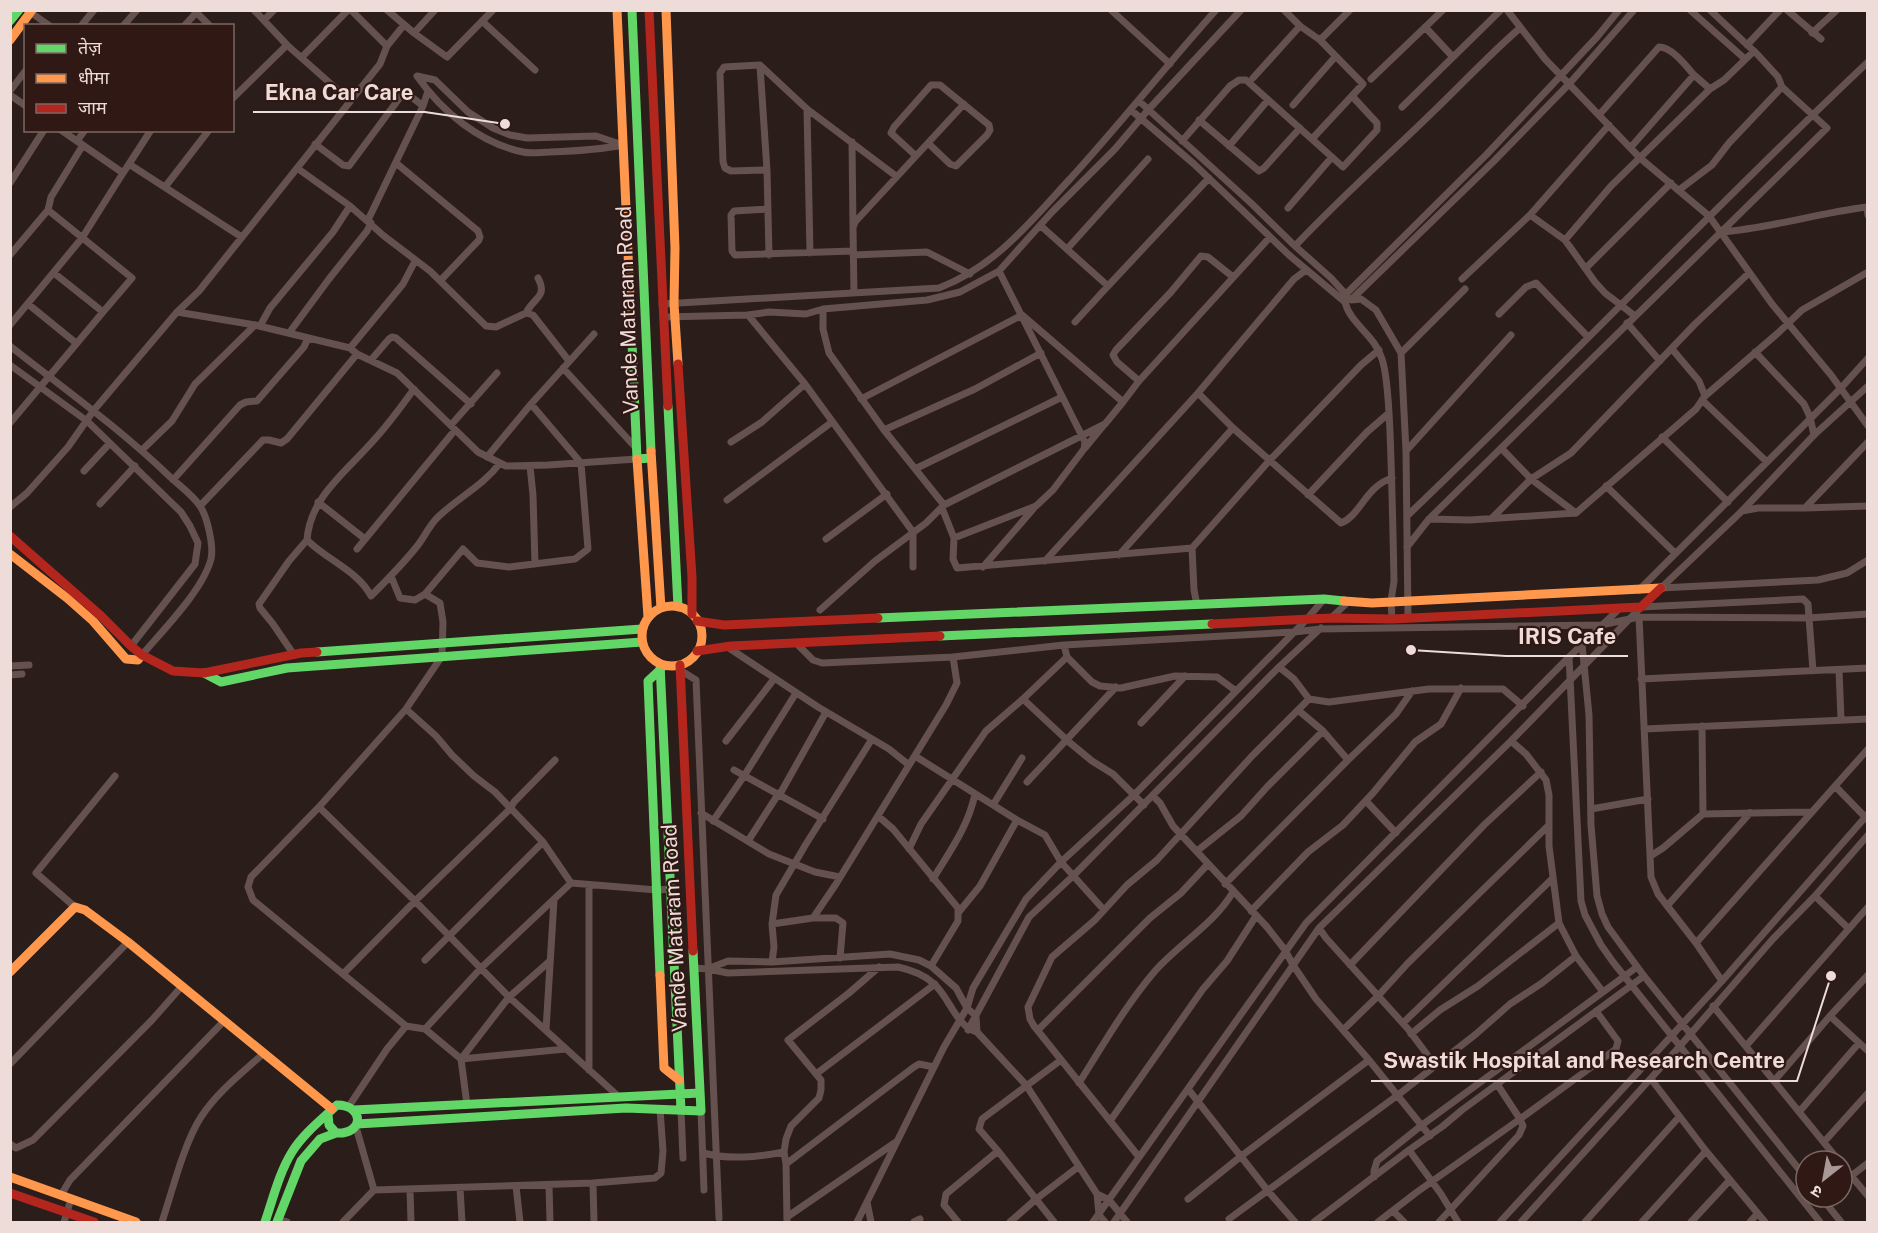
<svg xmlns="http://www.w3.org/2000/svg" width="1878" height="1233" font-family="'Public Sans','Noto Sans Devanagari',sans-serif">
	<style>
		.lines { fill: none; stroke-linecap: round; stroke-linejoin: round }
		.street { stroke: #65514e; stroke-width: 7 }
		.fast { stroke: #63d668; stroke-width: 9 }
		.slow { stroke: #ff974d; stroke-width: 9 }
		.jam { stroke: #b3261e; stroke-width: 9 }
		.labels { text-anchor: middle; dominant-baseline: central; stroke-width: 4.5; stroke-linejoin: round; paint-order: stroke }
		.street-label { font-size: 21px; fill: #eedcd9; stroke: #301814 }
		.leader { fill: none; stroke: #eedcd9; stroke-width: 2 }
		.callout-dot { fill: #eedcd9; stroke: #301814; stroke-width: 2 }
		.callout-label { font-size: 22px; text-anchor: middle; font-weight: bold; fill: #eedcd9; stroke: #301814; stroke-width: 4.5; stroke-linejoin: round; paint-order: stroke }
	</style>
	<rect width="100%" height="100%" fill="#2a1d1a"/>
	<g class="lines">
		<path class="street" d="M194,10l16,16
			M254,10l33,35 62,55
			M351,10l36,36
			M387,10l27,23 33,24 46,-47
			M1111,10l59,54
			M1507,10l38,49 95,99 69,58 63,88 59,71 37,51
			M1690,10l55,49
			M1787,10l34,29
			M30,12l20,14
			M264,20l10,-10
			M482,21l53,49
			M81,26l13,-16
			M123,26l14,-16
			M184,26l12,-13
			M1300,26l20,14 43,44 -51,55
			M1425,27l28,30
			M414,33l21,-23
			M1812,33l25,-23
			M1320,40l30,-30
			M1747,45l33,-35
			M302,57l46,-47
			M760,66l7,104 2,85
			M1694,75l16,14
			M417,76l18,4 33,32 25,16 17,7 17,3 69,-2 27,9c-24,5 -48,6 -73,7 -8,0 -19,2 -27,0 -43,-9 -81,-40 -106,-76z
			M1253,78l47,-52 -16,-16
			M1371,79l72,-69
			M10,91l16,-21
			M10,95l16,11
			M232,99l55,-54
			M1139,101l113,103 43,42 36,32 20,22 10,-1 15,11 25,43 5,98 2,167
			M1293,105l42,-48
			M1402,107l99,-97
			M807,109l3,144
			M1131,110l63,54 95,91 56,47c5,22 30,33 37,57 6,18 7,54 8,73 2,50 3,99 4,149l-3,20 1,18
			M1599,115l60,-68c13,0 27,19 35,28l-63,72
			M1199,120l60,51 5,-3 36,-40
			M1609,125l-79,90 35,25 30,42 10,11 30,23
			M61,130l62,43 6,-9 111,72
			M77,141l8,-11
			M1182,141l48,-55 9,-6h7l97,87 34,-37v-7l-25,-27
			M852,142l1,85
			M315,144l28,21 6,1 52,-70 8,-1 14,11
			M1229,146l39,-46
			M915,155l-24,-22 3,-6 37,-42h9l49,40 1,5 -3,5 -31,31 -6,-2 -22,-21
			M396,163l82,68 2,6 -1,3 -39,41
			M129,164l22,-34
			M297,168l53,38 34,30 46,35 56,55 10,1 30,-14 7,2 36,46
			M767,170l-36,1 -6,-3 -2,-6 -3,-89 4,-6 36,-2 47,44 89,67
			M10,183l34,-53
			M165,187l44,-57
			M1679,190l33,-25 17,-22 53,-56
			M1288,208l44,-51
			M767,209l-33,2 -3,4 1,36 3,4 118,-4
			M48,210l84,68 -29,34
			M368,220l55,-114 5,-15
			M1041,226l67,60 101,-108
			M1722,232c49,-4 96,-19 145,-25l1,8
			M1565,240l46,-54 99,-97 14,-9 30,-29
			M1295,246c45,-48 95,-92 142,-138 28,-27 54,-55 83,-80
			M1067,249l81,-90
			M10,255l38,-45 3,-13 32,-52
			M853,255l74,-3 43,22
			M1586,268l85,-85
			M1233,277l-25,-20 -7,-1 -30,36 -55,58 -3,5 4,7 22,19 131,-144
			M1462,279l68,-64
			M854,292l-1,-64 2,-6 109,-118
			M1345,295l142,-141 110,-117 22,-27
			M1352,299l142,-138 75,-77 65,-74
			M28,304l48,39
			M662,304l277,-16c57,-22 90,-65 131,-109 50,-55 96,-113 146,-169
			M823,309v20l6,24 55,77 60,75
			M177,312l78,13 95,23 7,6 40,19 81,79 28,14 42,-1 89,-6
			M526,313c8,-16 22,-16 12,-35
			M1499,314l27,-27 10,-4 52,54
			M748,315l57,69 108,148v35
			M663,317l85,-2 21,-3 37,2 17,-5 104,-9 33,-8 39,-21 53,-59 63,-63 33,-39 93,-100
			M1075,322l33,-36
			M1627,323l33,38
			M10,325l72,-87 41,-65
			M260,326l10,-18 63,-76 17,-26
			M289,333l40,-54 38,-48 4,-8
			M10,346c53,42 108,81 157,128 10,10 25,20 33,32 7,10 14,40 11,53 -8,31 -48,71 -69,96
			M350,348l53,-64 12,-23
			M1672,349l27,32 6,15
			M1755,352l49,52 6,13 4,18
			M1401,353l64,-64
			M371,360l18,-21 3,-2 4,1 75,66
			M10,365l77,56 94,91 9,14 8,17 -3,21 -64,82
			M563,368l73,80
			M414,389c-13,18 -26,36 -41,52 -27,31 -63,56 -66,99 20,20 51,31 64,56 16,-16 33,-33 47,-51 7,-9 11,-19 19,-27 20,-20 46,-32 63,-55
			M1198,393l96,-114 12,-9
			M1702,400l65,62
			M1123,402l16,-21
			M10,423l93,-111 -49,-39
			M451,425l46,-52
			M884,430l91,-41 66,-36
			M1662,437l66,65
			M731,442l31,-20 43,-38
			M1085,448l18,-22
			M1501,448l30,31 45,34
			M142,450l30,-29 23,-37 60,-59
			M1406,451l105,-116
			M487,457l44,-53 63,-70
			M530,466l3,29 2,69
			M915,469l147,-72
			M84,471l26,-28
			M173,480l67,-75 6,-3 11,-1 47,-54 4,-9
			M1606,486l69,67
			M1308,495l59,-63 22,-19
			M727,500l105,-78
			M318,502l47,37
			M100,504l35,-38
			M200,506l63,-66h6l12,3 6,-4 70,-85
			M10,507l17,-14 41,-46 26,-37 83,-98 22,-21 181,-227 7,-18 17,-21
			M942,508l12,30 -1,21 4,9 235,-20
			M1805,508l63,-2
			M1742,511l16,-3h47l63,-66
			M1407,516c156,-149 304,-306 461,-454
			M1492,518l39,-39 40,-26 124,-129 54,-51
			M1429,519l41,1 106,-7 120,-104 9,-13 73,-63 24,-23 66,-38
			M954,538l82,-32 17,-16 31,-41 1,-7 -86,-171
			M826,539l61,-45
			M1407,547l22,-28 398,-391 -45,-41 -4,-10 -20,-22 -48,-45
			M357,549l98,-119
			M1119,555l114,-127
			M1045,561l153,-168 35,35 108,95c19,-7 25,-37 51,-45
			M983,567l51,-59
			M391,576l9,22 15,2 10,-6
			M1661,588l81,-77 72,-76 54,-49
			M1661,588l157,-8 29,-7 21,-13
			M1639,590l202,-202 27,-30
			M1197,605l-3,-15 -2,-42 77,-87 92,-96 18,-15
			M1620,608l-51,49 12,244 4,14 16,30 12,17 207,260
			M820,610l55,-49 51,-38 18,-18 161,-81 18,-22 -101,-87 -161,84
			M1639,617l12,260 7,17 38,49 26,38
			M1331,618l18,-17
			M796,643l17,17 9,3 131,-6
			M1582,644l7,71 2,110 6,71 5,18 6,13 36,49 162,202
			M1064,645l230,-13 26,-3 281,-4 38,-8 169,1 60,-4
			M726,646l92,61 71,42 20,16
			M294,655l-21,-31 -13,-16 -1,-4 30,-43 18,-21
			M10,666l19,-1
			M1279,667l15,12 15,20 20,3 100,-13h74l20,17
			M680,670l16,10 23,538
			M1839,670l2,49
			M10,675l12,-1
			M1641,679l227,-11
			M1023,699l46,43 23,19 21,13 31,31
			M406,709l30,27 16,19 22,21 21,16 48,50 28,41
			M1298,710l25,21 25,29
			M1141,723l44,-47
			M1702,726l1,88 109,-2
			M1644,729l224,-10
			M726,741l48,-62
			M1868,749l-33,37 33,34
			M915,756l102,64 -37,66 -22,27
			M555,760l-41,42 -4,7 -95,92 94,96 109,99
			M734,770l89,49
			M1027,782l89,-95
			M780,794l46,-82
			M1153,796l7,7 13,23 94,101 18,23 8,15 23,34 53,61 61,76
			M1366,801l30,32
			M993,805l29,-47
			M319,807l96,94 -72,73
			M1591,809l57,-10
			M701,813l68,41 46,18 25,5
			M878,816l15,13 65,79v13l-27,45
			M1017,820l28,15 16,27 43,48
			M713,821l31,-45 52,-83
			M748,841l31,-48
			M909,849l12,-25 65,-93 37,-32 44,-42
			M1197,851l44,-35 26,-29 56,-56
			M1652,855l11,-7 40,-34
			M933,879c17,-28 35,-52 42,-85
			M1225,884l123,-124 48,-46 16,-23
			M589,885v185
			M1815,896l33,32
			M1667,906l83,-93
			M75,907l-39,-34 79,-97
			M1251,911l57,-59 35,-27 30,-32 42,-51 26,-18 20,-36
			M772,924l41,-6
			M1319,928l7,10 82,91 27,36
			M1696,943l139,-157
			M1576,956l27,36
			M840,958l3,-35 -7,-5h-23l23,-34 110,-179 11,-22 -4,-26 111,-12 3,12 25,25 8,4 21,2 54,-12 42,1 19,14
			M425,960l118,-118
			M772,962l2,-15 -2,-23 4,-29 30,-51 66,-105
			M1350,965l134,-140 57,-53
			M694,968l14,1 20,4 170,-6c14,3 25,7 35,16 17,14 22,43 44,49l49,53 71,109 12,6 18,22
			M710,968l18,-7 44,1 118,-8 29,6 12,6 25,22 11,20 9,8 1,16
			M1713,1006l126,155
			M1830,1016l38,35
			M1403,1023l150,-145
			M425,1029l56,-61 90,-85 86,7 14,-1
			M546,1030l8,-130
			M968,1030l61,-113 44,-41 206,-209 42,-39
			M1038,1030l112,-112 31,-25 27,-29
			M1343,1030l35,-34 30,-33 140,-137
			M1411,1034l29,-24 38,-24 81,-63
			M1746,1046l122,-139
			M461,1059l48,-62 41,-36
			M461,1059l105,-10
			M10,1064l118,-122
			M816,1074l119,-90
			M1651,1079l55,72 59,71
			M1774,1081l56,-65 38,-41
			M1079,1083c24,-38 47,-78 76,-112 24,-27 60,-48 78,-79
			M1188,1089l80,102 27,31
			M467,1105l-6,-46 -36,-30 -19,-3 -153,-126 -5,-13 3,-10 68,-70 87,-98 36,-53 1,-34 -3,-19 -15,-9 38,-45 14,14 32,4 66,-8 13,-10 -7,-86 -50,-59
			M349,1106l38,-57 19,-23
			M681,1110l2,48
			M701,1111l3,79
			M1799,1112l60,-69
			M1110,1121l93,-132 24,-28 29,-45
			M356,1127l18,63 219,-7 62,-5 6,-5 2,-22 -3,-42
			M1824,1142l44,-49
			M10,1144l6,4 17,-8 119,-120 30,-34
			M1409,1150l32,44 17,28
			M998,1151l-19,-22 3,-10 79,-59
			M703,1153c27,7 54,4 81,-1
			M1139,1157l-105,-131 -4,-7 -2,-12 24,-50 43,-37 32,-35 30,-25 95,-104 57,-57
			M786,1164l128,-97 5,-3 15,3
			M1842,1165l26,31
			M1851,1176l17,-13
			M1374,1177v-6l3,-10 45,-36 215,-158
			M593,1183l1,39
			M549,1185l1,37
			M516,1186l4,36
			M460,1188l2,34
			M410,1190l1,32
			M1097,1194l2,21 6,7
			M61,1195l9,-15 154,-159
			M1821,1197l20,25
			M1188,1199l52,-42 129,-97
			M867,1202l4,20
			M1393,1211l11,11
			M787,1217l109,-75
			M1229,1219l169,-124 78,-61 34,-30 32,-21 34,-27 -17,-33 -10,-77v-51l-3,-15 -20,-26 -15,-13
			M278,1220l9,2
			M64,1222l7,-23
			M162,1222c10,-30 22,-79 39,-105 16,-25 41,-44 63,-64
			M343,1222l31,-32
			M787,1222l-1,-58 -2,-12 2,-13 5,-13 28,-28 2,-8v-10l-33,-40 61,-47 30,-26
			M857,1222l87,-175 23,-39 6,-20 53,-89 35,-37 73,-67 173,-176 17,-20
			M914,1222l6,-3
			M958,1222l-14,-17 2,-11 52,-43 56,71
			M1010,1222l25,-22 43,-33
			M1093,1222l213,-299 263,-266
			M1114,1222l205,-294 192,-187 130,-134 162,-8 5,5 5,67
			M1314,1222l95,-72 34,-24 19,-16 182,-134
			M1378,1222l39,-30 103,-73 -23,-35
			M1439,1222l80,-87 4,-9 -3,-7 96,-70 2,-8 -22,-30
			M1500,1222l222,-241 146,-167
			M1521,1222l159,-176 92,-106 43,-44 53,-61
			M1585,1222l94,-105
			M1642,1222l64,-71
			M1691,1222l39,-42
			M1750,1222l7,-8"/>
		<path class="fast" d="M632,10l19,441
			M10,21l9,-11
			M631,319l6,140 14,-1
			M668,406l10,201
			M878,618l446,-19 20,2
			M940,636l272,-12
			M317,652l325,-23
			M660,664l21,446
			M204,673l17,9 66,-14 355,-26
			M660,975l-12,-294 13,-12
			M354,1110l346,-17
			M357,1124l269,-16 75,3 -8,-160
			M265,1222c8,-23 14,-49 27,-70 11,-18 29,-32 45,-47 28,0 27,30 -1,28l-7,-8 -1,-10
			M277,1222l24,-61 19,-22 16,-6"/>
		<path class="slow" d="M617,10l14,309
			M666,10l9,238 -1,56 4,60
			M10,40l22,-30
			M651,451l10,157
			M637,459l11,158
			M10,554l57,44 26,23 33,38 12,1 4,-5
			M1344,601l28,2 289,-15
			M642 636a30 30 0 1 1 60 0a30 30 0 1 1-60 0Z
			M10,972l65,-65 10,3 43,32 204,167
			M660,975l4,93 15,12
			M10,1177l126,45"/>
		<path class="jam" d="M649,10l19,396
			M678,364l14,213v37
			M10,536l91,80 30,30 11,9 31,16 31,2 97,-20 16,-1
			M697,621l27,4 154,-7
			M1212,624l119,-6 61,1 249,-12 20,-19
			M697,651l34,-5 209,-10
			M680,665l13,286
			M10,1193l84,29"/>
	</g>
	<g class="labels">
		<g class="street-label">
			<text transform="translate(627 310) rotate(-92)">Vande Mataram Road</text>
			<text transform="translate(674 928) rotate(-93)">Vande Mataram Road</text>
		</g>
	</g>
	<path class="leader" d="M505 124L425 112H253M1411 650L1506 656H1628M1831 976L1797 1081H1371"/>
	<g class="callout-dot">
		<circle cx="505" cy="124" r="6"/>
		<circle cx="1411" cy="650" r="6"/>
		<circle cx="1831" cy="976" r="6"/>
	</g>
	<g class="callout-label">
		<text x="339" y="100">Ekna Car Care</text>
		<text x="1567" y="644">IRIS Cafe</text>
		<text x="1584" y="1068">Swastik Hospital and Research Centre</text>
	</g>
	<rect width="1878" height="1233" fill="none" stroke="#eedcd9" stroke-width="24"/>
	<rect x="24" y="24" width="210" height="108" fill="#301814" stroke="#7c6663" stroke-width="1.5"/>
	<rect x="36" y="44" width="30" height="9" fill="#63d668" stroke="#7c6663" stroke-width="1.5"/>
	<text x="78" y="54" font-size="18" fill="#eedcd9">तेज़</text>
	<rect x="36" y="74" width="30" height="9" fill="#ff974d" stroke="#7c6663" stroke-width="1.5"/>
	<text x="78" y="84" font-size="18" fill="#eedcd9">धीमा</text>
	<rect x="36" y="104" width="30" height="9" fill="#b3261e" stroke="#7c6663" stroke-width="1.5"/>
	<text x="78" y="114" font-size="18" fill="#eedcd9">जाम</text>
	<g transform="translate(1824 1179) rotate(211)"><circle r="28" fill="#301814" stroke="#7c6663" stroke-width="1.5"/>
	<path d="M0-4.5L10 22L0 15L-10 22Z" fill="#a99996"/>
	<text y="-9" font-size="16" font-weight="bold" text-anchor="middle" fill="#eedcd9">उ</text>
	</g>
</svg>
